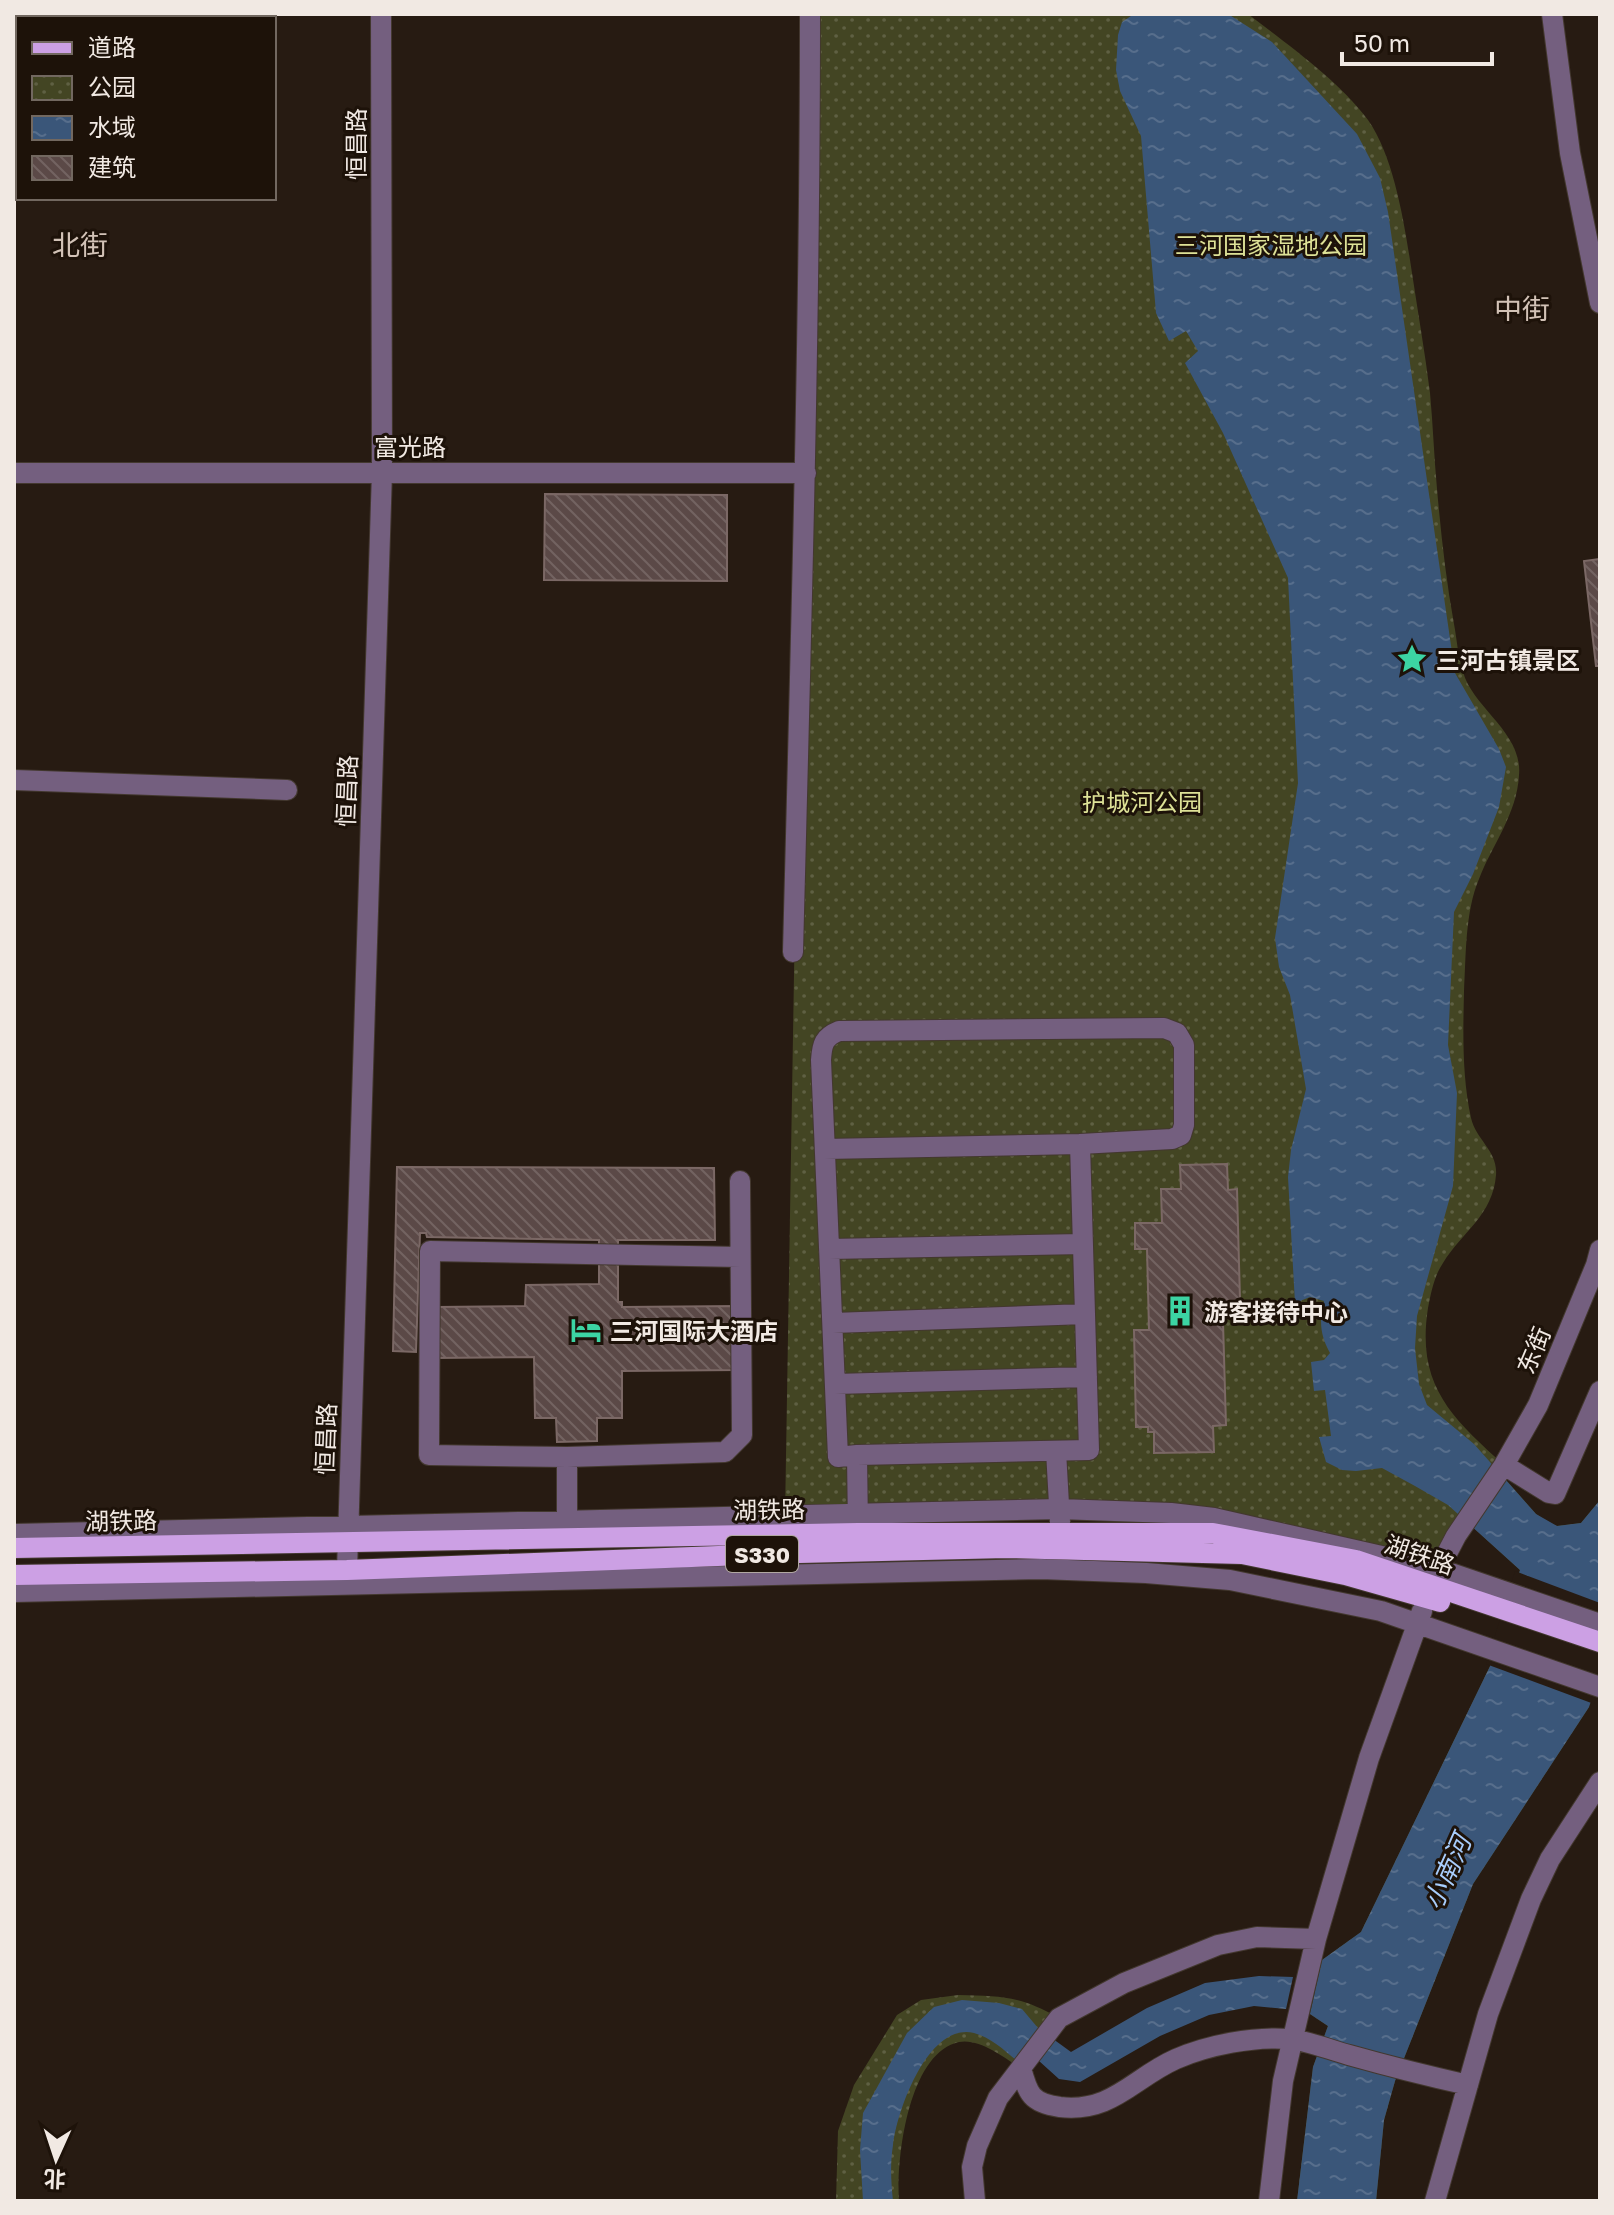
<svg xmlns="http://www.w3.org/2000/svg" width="1614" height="2215" font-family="'Golos Text','Noto Sans SC',sans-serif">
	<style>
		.park { fill: url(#park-dots) }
		.water { fill: url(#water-ripples) }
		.pier { fill: #271b12 }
		.building { fill: url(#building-back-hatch); stroke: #7b6865; stroke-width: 2 }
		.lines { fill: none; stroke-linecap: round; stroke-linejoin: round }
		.minor-casing { stroke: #43382f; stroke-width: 22 }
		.major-casing { stroke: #43382f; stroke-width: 22 }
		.minor { stroke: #745f7f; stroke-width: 20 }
		.major { stroke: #cca0e4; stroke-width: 20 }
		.labels { text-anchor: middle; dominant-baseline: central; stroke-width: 6; stroke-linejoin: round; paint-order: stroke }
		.shield { fill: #1d1209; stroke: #b1a8a2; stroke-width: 2 }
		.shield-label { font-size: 22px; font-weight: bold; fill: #f1e9e3 }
		.street-label { font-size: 24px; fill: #f1e9e3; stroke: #1d1209 }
		.park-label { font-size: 24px; fill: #dee297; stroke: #1d1209 }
		.poi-label { font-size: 24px; font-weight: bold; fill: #f1e9e3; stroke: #1d1209; text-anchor: start }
		.water-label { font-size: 26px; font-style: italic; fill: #a8cdfc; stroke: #1d1209 }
		.quarter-label { font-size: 28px; fill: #d2c2b6; stroke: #1d1209 }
	</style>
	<defs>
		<pattern id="park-dots" width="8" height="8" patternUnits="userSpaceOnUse" patternTransform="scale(2)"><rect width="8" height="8" fill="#434523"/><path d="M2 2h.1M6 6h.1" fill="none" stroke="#5f6043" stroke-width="1.8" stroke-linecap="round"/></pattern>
		<pattern id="water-ripples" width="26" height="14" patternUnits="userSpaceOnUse" patternTransform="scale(2)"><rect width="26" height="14" fill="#3a5679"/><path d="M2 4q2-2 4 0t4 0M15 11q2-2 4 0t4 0" fill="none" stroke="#576e8c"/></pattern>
		<pattern id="building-back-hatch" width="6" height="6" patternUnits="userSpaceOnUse" patternTransform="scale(2)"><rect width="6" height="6" fill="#5b4947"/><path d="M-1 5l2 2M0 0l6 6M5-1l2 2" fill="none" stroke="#736361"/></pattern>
	</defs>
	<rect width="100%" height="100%" fill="#271b12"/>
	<path class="park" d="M810,14h438c40,31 90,66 120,106 27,38 37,108 44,153 6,40 13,80 18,120 3,32 4,64 7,96 4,45 9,91 17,135 3,16 4,33 9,48 10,36 60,61 56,103 -2,39 -27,70 -40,104 -14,33 -13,77 -15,112 -1,43 -2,85 7,127 5,22 27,33 25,57 -3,40 -34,57 -53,88 -9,13 -12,30 -15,45 -12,77 23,109 76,157l-5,7 37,42 13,9 8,3 24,-3 19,-23 -11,207 -116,177 -78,197 -11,39 -8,81h-79l16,-134 15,-41 -18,-12 12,-54 39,-28 133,-274 26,-88 -54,-49 -27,48 -225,-51 -429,-2z
		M958,1995c44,1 62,1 101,23l-38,50c-17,-10 -41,-30 -62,-26 -51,11 -63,118 -60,159h-63l2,-70 16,-46 43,-70 24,-15z"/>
	<path class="water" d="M1134,14h94l44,28 85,92 23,44 8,34 67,461 44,76 7,18 -7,40 -26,67 -19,38 -6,133 9,48 -4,93 -36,130 -2,32 4,36 8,21 47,39 62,70 21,12 24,-3 19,-23v174l-11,33 -116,177 -78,197 -11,39 -8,81h-79l16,-134 15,-41 -18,-12 12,-54 39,-28 133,-274 26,-88 -72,-65 -33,-19 -33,-18 -26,3 -14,-1 -16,-8 -7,-25 12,-1 -6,-46 -11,1 -3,-29 13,-2 6,-7c-10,-18 -11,-32 -6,-52l-14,-4 -15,6 -7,-126 3,-27 15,-61 -16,-94 -11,-28 -4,-29 23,-155 -10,-205 -65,-145 -38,-70 13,-12 -12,-20 -17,10 -13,-28 -15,-177 -21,-45 -4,-21 2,-35 4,-13z
		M1259,1976l34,1 -7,32 -32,-3 -45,9 -49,21 -80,46 -21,-3 -31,-28 -12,9c-12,-10 -26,-23 -42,-27 -46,-11 -77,78 -81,112 -3,19 -2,37 0,56h-30l-3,-51 3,-37 44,-80 27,-26 28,-7 37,3 23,6 16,19 33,24 76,-44 58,-25z"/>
	<path class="pier" d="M1515,1571l85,32v83l-6,18 -108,-40z"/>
	<path class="building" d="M545,494l182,1v86l-183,-1z
		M1600,559v107h-4l-12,-105z
		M1227,1164l1,26 9,-1 3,111 -29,1v21h12l3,103 -13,1 1,26 -60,1v-21h-6v-5h-12l-2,-97h15l-2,-81h-12v-26h27l-1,-34h20l-1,-24z
		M397,1167l317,1 1,72h-97v62h4v5l116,-1v64l-116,1v47h-25v23l-40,1 -1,-24h-21l-1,-61 -97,1v-51l88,-1 1,-21 73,-1v-44l-172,-3 -1,-4h-6l-4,119 -23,-1z"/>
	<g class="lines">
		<g class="minor-casing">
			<path id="minor" d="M1552,14l18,139 30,150
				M14,473h792
				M14,780l273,10
				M793,952c8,-312 17,-625 17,-938
				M825,1149l255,-5 9,306 -232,5 1,73
				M830,1249l253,-5
				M833,1323l252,-9
				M835,1384l252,-7
				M1056,1451l4,71
				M857,1455l-19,2 -17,-397c1,-16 3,-23 18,-29l325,-3 13,5 7,12v80l-3,10 -9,4 -92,5
				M567,1457l-138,-2 1,-204 310,6
				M1504,1465l45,28 6,1 45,-103
				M14,1534l1045,-25 112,4 43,5 225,51 161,55
				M567,1535v-78l158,-5 17,-17 -2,-254
				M347,1570l35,-1098 -1,-458
				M1433,1580l23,-44 48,-71 34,-60 58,-140 4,-15
				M14,1592l1027,-23 105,4 84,7 151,31 219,76
				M1021,2068c7,26 10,35 39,39 52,6 73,-29 116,-48 32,-14 78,-23 114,-20 19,2 40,11 59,16 39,11 79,21 119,30
				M975,2201l-3,-34 5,-21 21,-48 61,-80 65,-35 94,-38 39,-8 59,2
				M1269,2201l14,-120 33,-142 53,-181 53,-147
				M1435,2201l53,-187 43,-115 19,-40 50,-77"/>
		</g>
		<g class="major-casing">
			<path id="major" d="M14,1548l844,-15h355l143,27 244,82
				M14,1575l333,-5 452,-17 207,-5 236,6 103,21 95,27"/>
		</g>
		<use href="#minor" class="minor"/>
		<use href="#major" class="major"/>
	</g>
	<defs>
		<g id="sight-bare" transform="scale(2.4)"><path d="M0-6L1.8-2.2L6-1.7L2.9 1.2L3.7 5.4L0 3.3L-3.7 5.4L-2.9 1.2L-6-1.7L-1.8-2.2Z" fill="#3cd4a3" stroke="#1d1209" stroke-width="2.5" paint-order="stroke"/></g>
		<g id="building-bare" transform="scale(2.4)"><path d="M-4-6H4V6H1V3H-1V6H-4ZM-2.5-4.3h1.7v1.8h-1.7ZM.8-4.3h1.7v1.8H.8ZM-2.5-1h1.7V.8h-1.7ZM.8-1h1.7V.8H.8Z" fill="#3cd4a3" stroke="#1d1209" stroke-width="2.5" paint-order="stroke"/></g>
		<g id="hotel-bare" transform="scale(2.4)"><path d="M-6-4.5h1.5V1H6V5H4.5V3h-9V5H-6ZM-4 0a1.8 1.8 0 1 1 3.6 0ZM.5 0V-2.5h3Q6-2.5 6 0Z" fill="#3cd4a3" stroke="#1d1209" stroke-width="2.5" paint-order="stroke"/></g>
	</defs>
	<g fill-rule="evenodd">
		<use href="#sight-bare" x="1412" y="659"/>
		<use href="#building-bare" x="1180" y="1311"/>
		<use href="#hotel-bare" x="586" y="1330"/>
	</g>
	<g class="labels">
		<rect class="shield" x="726" y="1536" width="72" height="36" rx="6"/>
		<g class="shield-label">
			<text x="762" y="1554">S330</text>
		</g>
		<g class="street-label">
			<text transform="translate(355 144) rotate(-90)">恒昌路</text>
			<text x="410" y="446">富光路</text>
			<text transform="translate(346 791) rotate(-88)">恒昌路</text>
			<text transform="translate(1533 1350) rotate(-67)">东街</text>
			<text transform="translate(325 1439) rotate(-88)">恒昌路</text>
			<text transform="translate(769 1509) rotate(-1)">湖铁路</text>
			<text transform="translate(121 1520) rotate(-1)">湖铁路</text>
			<text transform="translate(1420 1554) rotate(19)">湖铁路</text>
		</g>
		<g class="park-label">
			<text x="1271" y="244">三河国家湿地公园</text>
			<text x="1142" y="801">护城河公园</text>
		</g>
		<g class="poi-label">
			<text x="1436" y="659">三河古镇景区</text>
			<text x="1204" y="1311">游客接待中心</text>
			<text x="610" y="1330">三河国际大酒店</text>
		</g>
		<g class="water-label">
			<text transform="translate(1447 1872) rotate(-66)">小南河</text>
		</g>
		<g class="quarter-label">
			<text x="80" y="244">北街</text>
			<text x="1522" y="308">中街</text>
		</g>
	</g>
	<rect width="1614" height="2215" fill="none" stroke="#f1e9e3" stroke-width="32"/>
	<rect x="16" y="16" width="260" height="184" fill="#1d1209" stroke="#726860" stroke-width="2"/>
	<rect x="32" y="42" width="40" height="12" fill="#cca0e4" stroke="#726860" stroke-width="2"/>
	<text x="88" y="56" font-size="24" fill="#f1e9e3">道路</text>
	<rect x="32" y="76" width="40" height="24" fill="url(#park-dots)" stroke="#726860" stroke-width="2"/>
	<text x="88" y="96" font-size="24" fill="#f1e9e3">公园</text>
	<rect x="32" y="116" width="40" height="24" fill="url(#water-ripples)" stroke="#726860" stroke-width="2"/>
	<text x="88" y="136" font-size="24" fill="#f1e9e3">水域</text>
	<rect x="32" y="156" width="40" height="24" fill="url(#building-back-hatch)" stroke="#726860" stroke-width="2"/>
	<text x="88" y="176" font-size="24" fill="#f1e9e3">建筑</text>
	<g transform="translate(56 2159) rotate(183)" stroke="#1d1209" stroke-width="6" paint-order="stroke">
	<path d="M0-6L14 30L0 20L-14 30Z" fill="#f1e9e3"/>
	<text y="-12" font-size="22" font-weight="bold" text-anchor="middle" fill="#f1e9e3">北</text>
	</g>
	<path d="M1342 52v12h150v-12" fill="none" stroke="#f1e9e3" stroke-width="4"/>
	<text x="1354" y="52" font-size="24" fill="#f1e9e3" stroke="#1d1209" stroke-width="6" paint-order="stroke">50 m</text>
</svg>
